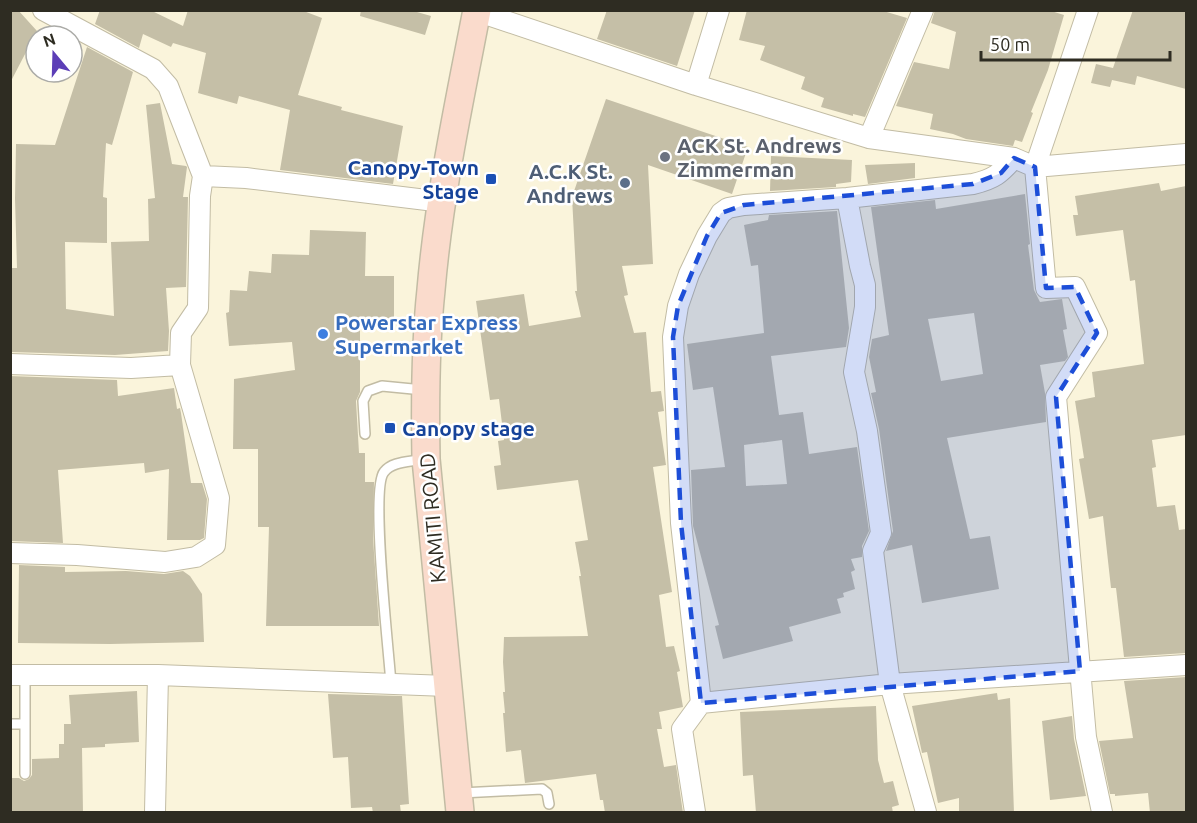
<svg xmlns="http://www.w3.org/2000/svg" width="1197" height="823" font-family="Ubuntu,sans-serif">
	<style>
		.building { fill: #c5bfa7; fill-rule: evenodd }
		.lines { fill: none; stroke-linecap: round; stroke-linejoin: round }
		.lane-casing { stroke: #c2bca4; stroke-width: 12 }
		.street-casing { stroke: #c2bca4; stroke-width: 22 }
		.secondary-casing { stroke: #c2bca4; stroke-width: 30 }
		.lane { stroke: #fff; stroke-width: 9 }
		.street { stroke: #fff; stroke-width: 20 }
		.secondary { stroke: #fadbcc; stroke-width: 27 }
		.marked { fill: #1d4ed8; fill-opacity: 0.2; stroke: #1d4ed8; stroke-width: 4.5; stroke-dasharray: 12 8; stroke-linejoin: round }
		.worship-dot { fill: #6b7280; stroke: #fff; stroke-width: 2 }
		.transit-dot { fill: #1a4fb4; stroke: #fff; stroke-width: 2 }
		.service-dot { fill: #5c6f8a; stroke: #fff; stroke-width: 2 }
		.shop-dot { fill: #3f7fe0; stroke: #fff; stroke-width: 2 }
		.labels { text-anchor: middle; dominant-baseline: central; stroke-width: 5; stroke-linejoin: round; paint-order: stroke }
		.worship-label { font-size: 21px; font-weight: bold; fill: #5b616d; stroke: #fff; text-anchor: start }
		.transit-label { font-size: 21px; font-weight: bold; fill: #164399; stroke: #fff; text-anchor: end }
		.service-label { font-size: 21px; font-weight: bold; fill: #4e5e75; stroke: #fff; text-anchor: end }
		.shop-label { font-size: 21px; font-weight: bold; fill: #366cbe; stroke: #fff; text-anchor: start }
		.street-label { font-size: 21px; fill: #2e2c22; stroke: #fff }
	</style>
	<rect width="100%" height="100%" fill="#faf4db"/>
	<path class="building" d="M10,10h8l19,21 -27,52z
		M100,10h50l33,16 5,-16h113l21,8 -24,77 44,12 -1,3 62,16 -10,58 -113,-14 10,-60 -51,-14 -2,8 -39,-11 8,-40 -33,-10 -2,4 -28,-13 -4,14 -44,-24z
		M361,10h49l21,6 -6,19 -65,-19z
		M607,10h88l-18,56 -80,-27z
		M747,10h133l27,8 -42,99 -12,-3v2l-32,-9 3,-9 -23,-9 4,-12 -45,-17 5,-14 -26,-6z
		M935,10h113l16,5 -16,55 -17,42 2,1 -11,29 -7,-2 -2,6 -47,-7 -13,-5 -23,-5 3,-15 -37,-8 18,-44 35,7 7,-37 -25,-9z
		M1133,10h53v79l-49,-13 -2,9 -23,-5 -2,7 -19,-4 5,-19 17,4z
		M87,47l46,25 -21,73 -6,-2 -3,54 4,1v45l-42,-1 1,67 48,7 -3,-74 38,-1 -1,-42 7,-1 -9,-93 14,-2 12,61 14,2 1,1 -4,30h5l-2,90 -20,1 3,43 -1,20 -53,4 -105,-3v-84h7l-2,-69 1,-55 39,1z
		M606,99l142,48 -16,47 -84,-29 5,99 -31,2 6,29 -4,1 10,37 12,-1 5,60 10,-1 3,20 -6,1 8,53 -13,2 19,125 -13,3 7,52 8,-1 6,25 -3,1 6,35 -24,5 3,17h-5l7,38 12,-2 7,48h-78l-2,-13h-3l-4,-26 -71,9 -4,-33 -15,2 -3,-39h2l-2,-21h2l-2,-30 1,-25 84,-1 -9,-60h2l-6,-34 13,-2 -10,-60 -81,10 -3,-24 7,-1 -3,-24 6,-1 -5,-41 -9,1 -14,-99 48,-7 5,32 52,-9 -6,-26h2l-5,-94z
		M771,156l81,4 -1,22 -15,2v3l-66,4z
		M915,163v15l-47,6 -3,-19z
		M1159,183l2,8 25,-5v249l-34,5 4,27 -4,1 5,39 18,-2 4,25 7,-1v124l-62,4 -8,-69h-5l-8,-72 -14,3 -10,-60 5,-1 -9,-57 20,-4 -3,-25 52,-8 -9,-84 -5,1 -7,-51 -47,6 -3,-21h5l-3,-19z
		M1025,194l5,50 -2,1 6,45 6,12 22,-3 5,30 -4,1 5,27 -3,4 -25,4 5,28 1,29 -99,16 23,101 20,-3 9,53 -77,14 -10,-58 -26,6 7,-20 -14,-102 -8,-36 5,-1 -7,-35 3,-18 17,-4 -18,-128 64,-7 1,9zM974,313l9,61 -42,7 -13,-62z
		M837,211l12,117 -3,19 -75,9 8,59 24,-3 6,42 48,-7 12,84 -7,15v11l-11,2 4,11 -4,2 4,17 -12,4 1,4 -7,2 4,14 -52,14 4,14 -70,18 -8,-33 4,-1 -26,-99 -2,-56 34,-3 -12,-80 -20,3 -6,-46 77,-11 -6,-68 -7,1 -7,-41 24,-5 1,-5zM782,440l5,44 -41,2 -2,-41z
		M310,230l56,2 -1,44h29v45l-34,-2v73l-4,9 3,52h6v29h9l-1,56 6,88h-113l3,-99h-11v-78h-25l1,-70 61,-9 -3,-28 -63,4 -3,-33 3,-1 1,-22 17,1 2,-20 22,2 1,-19 37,1z
		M10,376l107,4 1,16 56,-8 3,21 3,-1 1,5 10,70h11l5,16 -3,39 -4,2h-33l2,-71 -24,4 -1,-10 -86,7 5,73 -53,-2z
		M19,565l46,2v5l61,-1 38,3 19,-3 7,5 12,18 2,48 -94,2 -92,-1z
		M1186,677v136h-36l-2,-20 -33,3v-2h-5l-11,-53 34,-3 -9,-57z
		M137,691l2,51 -34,2v3l-23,1 1,65h-73v-35h9l5,3 5,-2 3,-4v-16l27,-1v-14h5v-20h7l-2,-29z
		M997,693l1,7 12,-2 4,115h-55v-15l-21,5 -11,-51 -5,1 -10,-47z
		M328,694l74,2 7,108 -9,1 1,8h-28l-1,-6 -21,1 -3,-51 -15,1z
		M876,706l2,54 6,23 9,-2 6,24 -7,2 1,6h-137l-3,-38 -10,1 -3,-64z
		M1072,716l2,23 12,57 -36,4 -8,-79z"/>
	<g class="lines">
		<g class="lane-casing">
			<path id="lane" d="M365,434l-2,-33 5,-10 14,-5 41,4
				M391,684c-2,-32 -21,-195 -7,-212 8,-11 27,-10 39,-13
				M10,724h15
				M25,774v-99
				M461,793l81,-4 5,4 2,11"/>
		</g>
		<g class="street-casing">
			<path id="street" d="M43,10l110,59 15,17 35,90
				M1088,10l-53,157 11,121 29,-1 22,46 -41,64 30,340 16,75
				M476,11l220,74 173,53 145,20 21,9 151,-13
				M696,85l23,-75
				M869,138l54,-128
				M847,198l13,68 5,19v22l-11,65 13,59 14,102 -8,18 17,133 36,128
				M10,364l121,4 49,-3 1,-32 17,-25 2,-112 3,-20 43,2 197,24
				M10,553l67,2 88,7 31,-5 19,-12 4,-47 -39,-133
				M10,675h148l289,11
				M701,703l-20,-180 -8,-186 5,-31 11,-32 18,-38 14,-23 7,-5 16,-3 103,-7 126,-14c21,-5 27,-10 41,-26
				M155,812l3,-137
				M695,812l-13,-83 19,-26 189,-19 296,-19"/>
		</g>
		<g class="secondary-casing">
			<path id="secondary" d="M460,812l-34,-353c-1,-56 -1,-113 5,-169 8,-94 28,-187 46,-280"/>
		</g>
		<use href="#lane" class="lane"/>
		<use href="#street" class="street"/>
		<use href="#secondary" class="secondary"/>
	</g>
	<path class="marked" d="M1014,158l21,9 11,121 29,-1 22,46 -41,64 24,274 -379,32 -20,-180 -8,-186 5,-31 29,-70 14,-23 23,-8 229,-21 28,-11z"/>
	<circle class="worship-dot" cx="665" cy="157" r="6"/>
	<g class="transit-dot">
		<rect x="485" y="173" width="12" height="12" rx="3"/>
		<rect x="384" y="422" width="12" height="12" rx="3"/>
	</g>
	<circle class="service-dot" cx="625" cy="183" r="6"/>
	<circle class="shop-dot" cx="323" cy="334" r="6"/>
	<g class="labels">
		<g class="worship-label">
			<text x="677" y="145">ACK St. Andrews<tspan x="677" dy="24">Zimmerman</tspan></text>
		</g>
		<g class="transit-label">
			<text x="479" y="167">Canopy-Town<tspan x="479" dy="24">Stage</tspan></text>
			<text x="402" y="428" text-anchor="start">Canopy stage</text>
		</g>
		<g class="service-label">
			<text x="613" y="171">A.C.K St.<tspan x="613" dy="24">Andrews</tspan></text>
		</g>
		<g class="shop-label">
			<text x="335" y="322">Powerstar Express<tspan x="335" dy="24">Supermarket</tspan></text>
		</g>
		<g class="street-label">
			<text transform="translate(432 518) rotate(-95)">KAMITI ROAD</text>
		</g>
	</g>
	<rect width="1197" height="823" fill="none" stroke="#2e2c22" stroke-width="24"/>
	<g transform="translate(54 54) rotate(341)"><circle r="28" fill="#ffffff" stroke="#ababa7" stroke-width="1.5"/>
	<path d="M0-4.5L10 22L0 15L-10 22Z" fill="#5c3eb7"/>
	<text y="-9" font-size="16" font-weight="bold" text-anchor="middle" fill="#2e2c22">N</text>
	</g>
	<path d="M981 51v9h189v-9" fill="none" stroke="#2e2c22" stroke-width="3"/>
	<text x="990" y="51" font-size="18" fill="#2e2c22" stroke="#ffffff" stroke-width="4.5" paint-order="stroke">50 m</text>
</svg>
